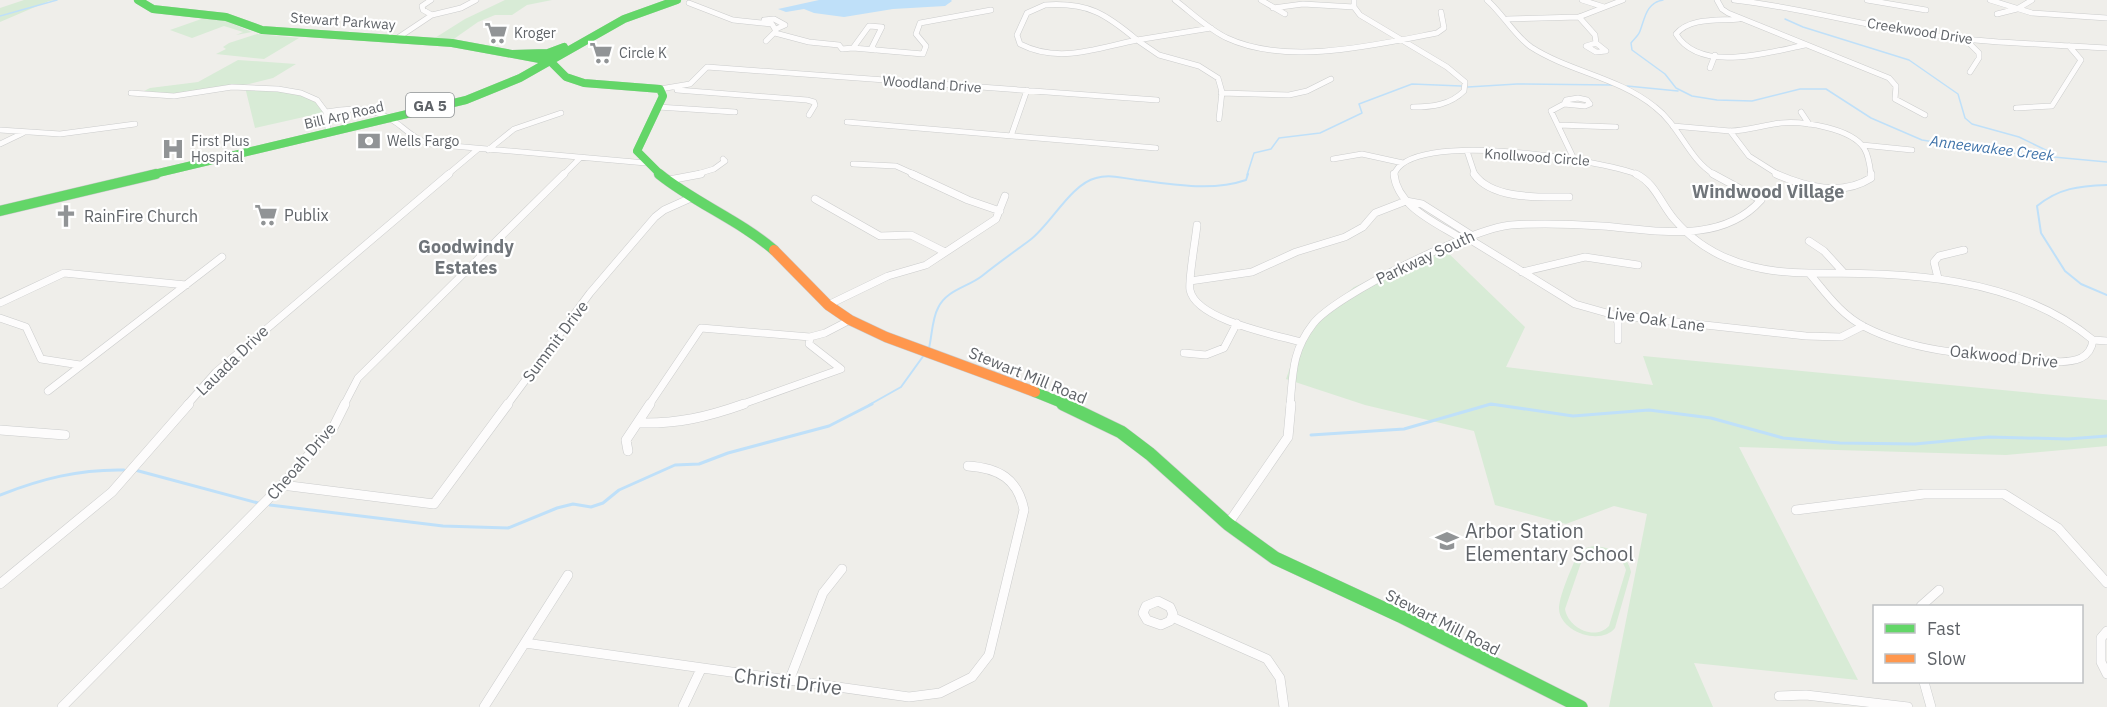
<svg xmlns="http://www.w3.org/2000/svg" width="2107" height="707" font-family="'IBM Plex Sans',sans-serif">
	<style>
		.green { fill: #d8ebd6; fill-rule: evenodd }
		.water { fill: #bfe0f9 }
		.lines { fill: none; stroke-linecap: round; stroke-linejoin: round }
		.stream-far2 { stroke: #bfe0f9; stroke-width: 1.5 }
		.stream-far1 { stroke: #bfe0f9; stroke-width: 2 }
		.stream { stroke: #bfe0f9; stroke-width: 3 }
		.street-far2-casing { stroke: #cbcccc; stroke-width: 6 }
		.street-far1-casing { stroke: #cbcccc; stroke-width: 8 }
		.street-casing { stroke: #cbcccc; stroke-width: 10 }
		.fast-far2-casing { stroke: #cacacb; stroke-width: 8 }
		.fast-far1-casing { stroke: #cacacb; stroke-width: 11 }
		.fast-casing { stroke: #cacacb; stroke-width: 14 }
		.slow-casing { stroke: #cacacb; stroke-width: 11 }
		.street-far2 { stroke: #fdfcfc; stroke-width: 5 }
		.street-far1 { stroke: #fdfcfc; stroke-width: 7 }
		.street { stroke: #fdfcfc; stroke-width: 9 }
		.fast-far2 { stroke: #63d668; stroke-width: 8 }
		.fast-far1 { stroke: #63d668; stroke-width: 10 }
		.fast { stroke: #63d668; stroke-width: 13 }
		.slow { stroke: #ff974d; stroke-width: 10 }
		.labels { text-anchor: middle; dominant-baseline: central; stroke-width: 4.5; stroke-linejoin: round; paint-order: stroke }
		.far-street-label { font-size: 14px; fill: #5f6368; stroke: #fff }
		.far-poi-label { font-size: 14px; fill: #5f6368; stroke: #fff; text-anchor: start }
		.shield { fill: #fff; stroke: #8f9295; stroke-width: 1.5 }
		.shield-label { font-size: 15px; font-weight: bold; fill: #5f6368 }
		.far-water-label { font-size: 15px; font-style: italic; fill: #4174aa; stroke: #fff }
		.poi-label { font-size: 16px; fill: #5f6368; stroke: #fff; text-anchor: start }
		.street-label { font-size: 16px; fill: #5f6368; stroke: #fff }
		.neighbourhood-label { font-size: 18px; font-weight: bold; fill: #70757a; stroke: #fff }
		.near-poi-label { font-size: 20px; fill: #5f6368; stroke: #fff; text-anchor: start }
		.near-street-label { font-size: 20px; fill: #5f6368; stroke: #fff }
	</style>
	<rect width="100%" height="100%" fill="#efeeea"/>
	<path class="green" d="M24,0h33l-8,1 -49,21v-14z
		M505,0h47l-25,5 -15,10h-17l-17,7 -30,21 -18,-2 35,-22z
		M207,17l19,4 26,11 -16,3 7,-3 -19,-6 -32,12 -22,-8z
		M257,34l42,4 -35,21 -48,-5 10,-5 -3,-2 6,-4z
		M238,60l58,4 -23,14 -24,6 -71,11 -34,-4 6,-3 48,-6z
		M245,87l50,5 18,6 13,14 -71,16z
		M1444,249l81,78 -19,40 147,18 -10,-29 464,44v46l-101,9 -267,-8 119,233 -164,-17 19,44h-104l38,-193 -33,-8 -48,18 -71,-19 -21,-74 -109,-26 -79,-26 12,-34 25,-31 31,-27z
		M1594,546c16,1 34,8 37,26l-16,56c-14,18 -55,4 -56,-19 0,-14 13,-41 18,-54l4,-6zM1592,550c14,-1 30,5 34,20l-17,56c-14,15 -41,2 -44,-17l18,-52z"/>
	<path class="water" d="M819,0h132l1,1 -7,5 -52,3 -49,8 -30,-4 -10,-4 -18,3 -8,-3z"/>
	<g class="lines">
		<path class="stream-far2" d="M1663,0c-17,3 -18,18 -23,31 -1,4 -6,8 -9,12l1,7 33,24 11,14 16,8 25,4 35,1 48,-12h26l45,29 51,22 69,11 116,11
			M0,16l57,-16
			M1785,19l18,8 106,33 49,34 7,24 7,6 47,13 35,17
			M1627,86l51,5
			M1468,87l49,-3 95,1
			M1247,175l7,-22 17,-4 8,-11 41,-5 42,-20 -3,-9 53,-20 49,2"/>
		<path class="stream-far1" d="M2107,185c-28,1 -48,3 -70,21l4,27 24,38 16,13 26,11
			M929,348c3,-12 3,-29 9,-40 8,-18 30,-21 44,-32 16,-13 32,-24 48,-36 21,-16 41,-56 66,-62 13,-4 27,0 41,2 35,4 74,12 109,0l2,-6
			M869,405l32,-18 23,-32
			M1487,405h11"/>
		<path class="stream" d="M1311,435l93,-6 87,-25 82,12 76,-6 62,8 72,20 57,5 75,1 74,-7 79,2 39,-3
			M135,470l123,33
			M0,495c41,-16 79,-26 124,-25
			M270,505l173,21 65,2 49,-20 16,-4 18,3 12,-4 16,-13 56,-25 24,-1 29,-11 101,-27 43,-22"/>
		<g class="street-far2-casing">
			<path id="street-far2" d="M431,0l-9,6 1,4 9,5
				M1175,0c17,13 33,29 52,38 60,28 148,7 210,-5l7,-5 -3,-16
				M1261,0l24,14
				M1354,0v7l6,8 87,52 18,15 -1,9c-14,14 -32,16 -51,16
				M1487,0c16,14 27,35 44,47 39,25 87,30 124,60 25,19 33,52 60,68
				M1582,0l22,7
				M1717,0l5,9 6,4 161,65 7,8 -1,13 30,16
				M1734,0c64,7 126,25 190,34 60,9 122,10 183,14
				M1867,0l59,10
				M1990,0l42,13 75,5
				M689,3l44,17 39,4 4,7 -10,10
				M1045,5c43,-3 61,9 92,35 -40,8 -78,24 -117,4l-3,-9 10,-22z
				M1273,8l30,-4 51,3
				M1997,14l20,-5 15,-9
				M1579,17l16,18 1,8
				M1507,19l72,-2 44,-17
				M1739,19c-20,2 -49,-2 -63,15 24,40 94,18 129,11
				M764,20l10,-1 11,6 -9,4
				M775,33l34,9 30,3 3,4 11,-1 16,-22 13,1 -10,20 3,3
				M396,39l36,-24 29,-7 15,-8
				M1965,39l14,14v5l-9,14
				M1137,40l22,15 40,11 19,12 4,14 -3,27
				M1137,40l74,-12
				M1596,43l10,8 -10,1 -10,-6z
				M853,48l70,6 3,-8 -10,-12 4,-11 71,-13
				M1710,68l5,-13
				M660,89l30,-5 17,-17 450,33
				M677,90l130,10 7,2 1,3 -6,10
				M131,93l43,3 58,-9 46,2 23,4 16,7 9,12 2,17
				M1221,93l68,2 18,-4 24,-12
				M1578,98l9,2 3,4 -5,2 -21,-2 2,-4z
				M1564,104l-13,7 23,48
				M658,107l77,5
				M2016,108l36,-2 29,-46 -12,-14
				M326,112c26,-5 50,-5 72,12 10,8 19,16 32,20l216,19
				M1801,112l8,12
				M847,122l309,26
				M1558,125l58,2
				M1673,126l57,5
				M0,130l60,4 75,-10
				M1730,131c18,0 33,-6 51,-8 22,-2 70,5 83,25 5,8 6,18 7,27
				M1730,131l19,25 30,19
				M1011,136l16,-46
				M0,144l23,-11
				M1862,145l50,5
				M488,150l26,-21 47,-16
				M1467,151l8,24
				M1333,159l29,-5 41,9
				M853,164l43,2 20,9
				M447,175l31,-26
				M563,175l17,-17
				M694,175l20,-6 11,-8 -2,-2
				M1394,175c15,-47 208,-15 245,0"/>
		</g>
		<g class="street-far1-casing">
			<path id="street-far1" d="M912,174l56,26 32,11
				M1394,174c3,33 43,49 68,65
				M1474,174c18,26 67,23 95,23
				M1636,174c19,9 25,30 38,45 34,41 85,54 135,54
				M1776,174c30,13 65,23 95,4v-4
				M669,180l32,-6
				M815,199l65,37 31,-1 34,17
				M1197,225c-1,12 -9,56 -7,65 6,30 86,45 111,52
				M1466,237l109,67 39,11 192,21 35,1 22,-11
				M1809,241l15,10 20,22
				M1522,272l63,-15 53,8
				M1809,273c98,0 205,2 284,67 -1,8 -4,14 -12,18 -17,7 -37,2 -55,1 -54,-4 -112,-7 -161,-32 -24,-12 -39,-34 -56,-54z
				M1938,278l-4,-16 5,-6 25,-6
				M1190,281l62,-9 44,-20 49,-15 18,-10 12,-14 31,-12 16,3 49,31
				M0,303l64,-30 122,12
				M828,305l60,-29 38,-11 70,-46 9,-23
				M1614,315l4,7v18
				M0,318l26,9 15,32 39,6
				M2093,340l14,1
				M1184,353l22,2 18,-7 13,-25
				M48,391l174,-134
				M187,405l29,-33 233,-198
				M344,405l14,-27 206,-204
				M507,405l83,-112 65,-76 9,-7 29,-13
				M649,405l52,-77 109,9 15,-4 25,-13
				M740,405l101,-36 -32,-25 1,-7
				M1290,405c3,-32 2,-54 23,-81 23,-30 160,-96 198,-99 30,-2 61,-1 91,1 53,4 119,19 159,-26l-48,-26"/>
		</g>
		<g class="street-casing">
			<path id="street" d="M638,423c40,1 69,-6 106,-19
				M0,430l65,5
				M628,451l-2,-11 24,-36
				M282,485l152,19 74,-100
				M1796,510l128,-16h80l54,34 49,55
				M1228,524l60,-87 3,-33
				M0,584l112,-92 77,-88
				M1158,601l12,6 3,7 -3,7 -9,4 -14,-5 -4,-7 3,-7z
				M1921,606l18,-16
				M1172,617l95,42 13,19 4,29
				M2107,631l-6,7v24l6,12
				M525,643l384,54 31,-4 32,-16 17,-22 35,-145c-6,-31 -25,-42 -56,-44
				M789,681l34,-88 19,-24
				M1924,682l7,25
				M1779,696l27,-1 102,12
				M62,707l220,-222 51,-57 12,-24
				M484,707l84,-132
				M683,707l18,-38"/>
		</g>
		<g class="fast-far2-casing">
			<path id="fast-far2" d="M138,0l15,9 73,8 36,13 190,13 98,18 16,16 18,6 76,6 3,7 -26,55 24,24
				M512,54l36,-1 16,-6
				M150,175l316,-75 54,-22 104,-59 53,-19"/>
		</g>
		<g class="fast-far1-casing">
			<path id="fast-far1" d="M659,174c36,29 80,46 115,76
				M0,211l156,-37
				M1035,392l32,13"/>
		</g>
		<g class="fast-casing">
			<path id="fast" d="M1063,404l58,28 29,22 78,70 47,34 125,58 181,91"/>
		</g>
		<g class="slow-casing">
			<path id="slow" d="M774,250l54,55 22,15 36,17 149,55"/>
		</g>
		<use href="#street-far2" class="street-far2"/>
		<use href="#street-far1" class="street-far1"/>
		<use href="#street" class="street"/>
		<use href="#fast-far2" class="fast-far2"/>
		<use href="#fast-far1" class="fast-far1"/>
		<use href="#fast" class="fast"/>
		<use href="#slow" class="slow"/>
	</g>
	<defs>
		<g id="supermarket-bare" transform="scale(1.8)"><path d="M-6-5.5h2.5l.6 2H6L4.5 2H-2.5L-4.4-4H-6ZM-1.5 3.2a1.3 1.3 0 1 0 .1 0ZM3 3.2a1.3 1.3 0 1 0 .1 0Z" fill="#919496" stroke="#fff" stroke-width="2.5" paint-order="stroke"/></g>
		<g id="bank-bare" transform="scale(1.8)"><path d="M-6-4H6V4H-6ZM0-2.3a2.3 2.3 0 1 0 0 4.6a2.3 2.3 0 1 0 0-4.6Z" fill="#919496" stroke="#fff" stroke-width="2.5" paint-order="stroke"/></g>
		<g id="hospital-bare" transform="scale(1.8)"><path d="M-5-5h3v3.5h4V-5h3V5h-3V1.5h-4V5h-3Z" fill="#919496" stroke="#fff" stroke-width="2.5" paint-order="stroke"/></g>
		<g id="church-bare" transform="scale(1.8)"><path d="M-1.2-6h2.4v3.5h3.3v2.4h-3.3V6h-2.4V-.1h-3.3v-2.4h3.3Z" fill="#919496" stroke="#fff" stroke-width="2.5" paint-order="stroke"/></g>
		<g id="school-bare" transform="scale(1.8)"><path d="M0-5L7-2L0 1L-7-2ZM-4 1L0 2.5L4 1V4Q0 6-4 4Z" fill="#919496" stroke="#fff" stroke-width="2.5" paint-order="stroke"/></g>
	</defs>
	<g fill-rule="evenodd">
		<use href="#supermarket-bare" x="496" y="33"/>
		<use href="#supermarket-bare" x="601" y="53"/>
		<use href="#bank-bare" x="369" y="141"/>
		<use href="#hospital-bare" x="173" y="149"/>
		<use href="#supermarket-bare" x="266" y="215"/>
		<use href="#church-bare" x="66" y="216"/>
		<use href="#school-bare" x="1447" y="541"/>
	</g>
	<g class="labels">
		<g class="far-street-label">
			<text transform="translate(343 21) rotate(4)">Stewart Parkway</text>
			<text transform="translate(1920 31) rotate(9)">Creekwood Drive</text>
			<text transform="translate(932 84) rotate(4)">Woodland Drive</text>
			<text transform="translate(344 115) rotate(-13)">Bill Arp Road</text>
			<text transform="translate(1537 157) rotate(4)">Knollwood Circle</text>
		</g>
		<g class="far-poi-label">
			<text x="514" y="33">Kroger</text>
			<text x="619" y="53">Circle K</text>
			<text x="191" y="141">First Plus<tspan x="191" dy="16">Hospital</tspan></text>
			<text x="387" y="141">Wells Fargo</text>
		</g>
		<rect class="shield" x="406" y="93" width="48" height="24" rx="4.5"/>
		<g class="shield-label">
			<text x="430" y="105">GA 5</text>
		</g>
		<g class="far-water-label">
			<text transform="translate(1992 148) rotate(7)">Anneewakee Creek</text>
		</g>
		<g class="poi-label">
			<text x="284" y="215">Publix</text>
			<text x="84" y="216">RainFire Church</text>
		</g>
		<g class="street-label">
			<text transform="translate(1425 257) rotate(-25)">Parkway South</text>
			<text transform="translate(1656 319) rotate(8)">Live Oak Lane</text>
			<text transform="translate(555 341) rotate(-53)">Summit Drive</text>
			<text transform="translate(2004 356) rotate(6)">Oakwood Drive</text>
			<text transform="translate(232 360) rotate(-44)">Lauada Drive</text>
			<text transform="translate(1028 375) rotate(22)">Stewart Mill Road</text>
			<text transform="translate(301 461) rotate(-49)">Cheoah Drive</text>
			<text transform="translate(1443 622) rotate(27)">Stewart Mill Road</text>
		</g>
		<g class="neighbourhood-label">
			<text x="1768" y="191">Windwood Village</text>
			<text x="466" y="246">Goodwindy<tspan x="466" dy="21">Estates</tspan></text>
		</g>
		<g class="near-poi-label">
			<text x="1465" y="530">Arbor Station<tspan x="1465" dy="23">Elementary School</tspan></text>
		</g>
		<g class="near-street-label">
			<text transform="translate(788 681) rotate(7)">Christi Drive</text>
		</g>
	</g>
	<rect x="1873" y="605" width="210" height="78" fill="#ffffff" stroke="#bfc1c3" stroke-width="1.5"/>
	<rect x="1885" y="624" width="30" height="9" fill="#63d668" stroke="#bfc1c3" stroke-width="1.5"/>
	<text x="1927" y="635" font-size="18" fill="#5f6368">Fast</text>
	<rect x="1885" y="654" width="30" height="9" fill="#ff974d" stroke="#bfc1c3" stroke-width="1.5"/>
	<text x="1927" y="665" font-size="18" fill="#5f6368">Slow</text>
</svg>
